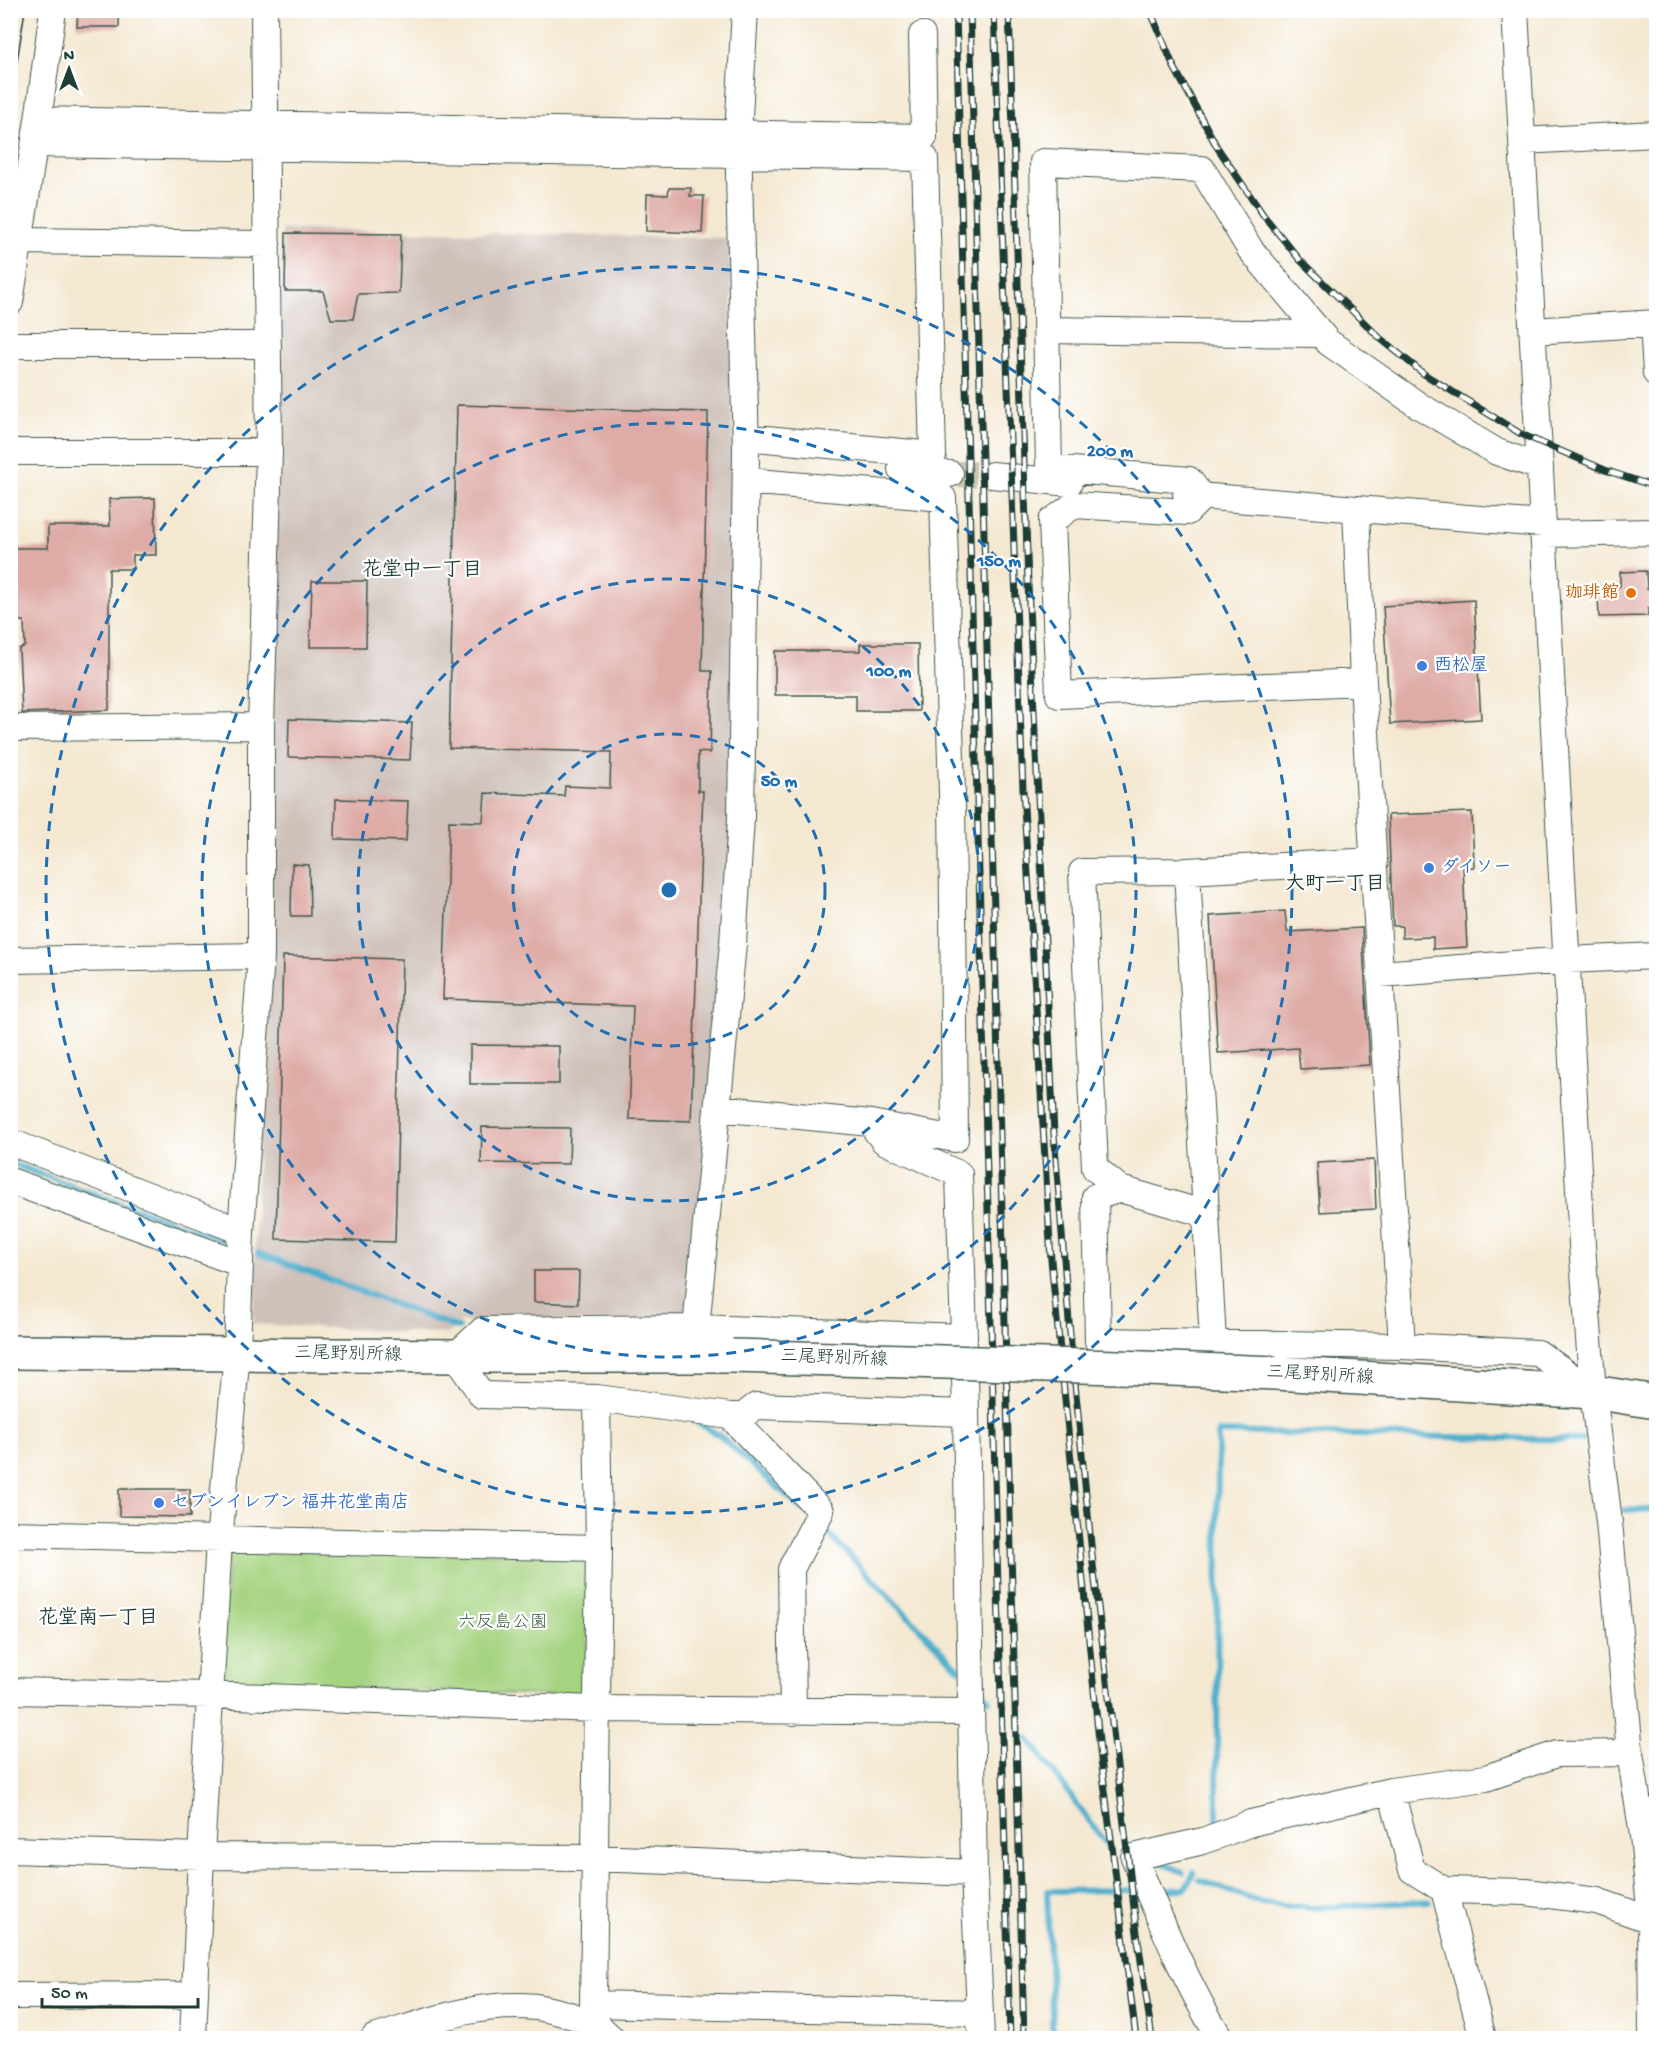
<svg xmlns="http://www.w3.org/2000/svg" width="1667" height="2049" font-family="'Gochi Hand','Klee One',sans-serif">
	<style>
		.industrial { fill: #cfc1ba }
		.green { fill: #a5d380; stroke: #62885a; stroke-width: 1.5 }
		.lines { fill: none; stroke-linecap: round; stroke-linejoin: round }
		.stream { stroke: #4eafcd; stroke-width: 6 }
		.building { fill: #deaba6 }
		.minor-tunnel { stroke: #c9c6b2; stroke-width: 26; stroke-dasharray: 26 13; stroke-linecap: butt }
		.minor-casing { stroke: #3f574c; stroke-width: 28 }
		.major-casing { stroke: #3f574c; stroke-width: 36 }
		.minor { stroke: #fff; stroke-width: 26 }
		.major { stroke: #fff; stroke-width: 33 }
		.tram { stroke: #1f3d34; stroke-width: 1.5 }
		.rail-casing { stroke: #1f3d34; stroke-width: 7 }
		.rail { stroke: #fff; stroke-width: 4.5; stroke-dasharray: 14; stroke-linecap: butt }
		.major-bridge-casing { stroke: #3f574c; stroke-width: 36; stroke-linecap: butt }
		.major-bridge { stroke: #fff; stroke-width: 33 }
		.ring { fill: none; stroke: #1f6fb2; stroke-width: 3; stroke-dasharray: 10 8 }
		.food-dot { fill: #e8710a; stroke: #fff; stroke-width: 2 }
		.shop-dot { fill: #3f7fe0; stroke: #fff; stroke-width: 2 }
		.labels { text-anchor: middle; dominant-baseline: central; stroke-width: 4.5; stroke-linejoin: round; paint-order: stroke }
		.food-label { font-size: 18px; font-weight: bold; fill: #c56008; stroke: #fff; text-anchor: end }
		.shop-label { font-size: 18px; font-weight: bold; fill: #366cbe; stroke: #fff; text-anchor: start }
		.street-label { font-size: 18px; fill: #1f3d34; stroke: #fff }
		.park-label { font-size: 18px; fill: #406247; stroke: #fff }
		.neighbourhood-label { font-size: 20px; font-weight: bold; fill: #1f3d34; stroke: #fff }
		.centre { fill: #1f6fb2; stroke: #fff; stroke-width: 3 }
		.ring-label { font-size: 18px; text-anchor: middle; font-weight: bold; fill: #1f6fb2; stroke: #fff; stroke-width: 4.5; stroke-linejoin: round; paint-order: stroke }
	</style>
	<rect width="100%" height="100%" fill="#fff"/>
	<filter id="ink" filterUnits="userSpaceOnUse"><feTurbulence type="fractalNoise" baseFrequency=".0167" numOctaves="2"/><feDisplacementMap in="SourceGraphic" scale="12" xChannelSelector="R" yChannelSelector="G"/><feConvolveMatrix kernelMatrix="1 2 1 2 8 2 1 2 1" color-interpolation-filters="sRGB"/></filter>
	<filter id="wash" filterUnits="userSpaceOnUse"><feTurbulence type="fractalNoise" baseFrequency=".008" numOctaves="4" result="noise"/><feDisplacementMap in="SourceGraphic" scale="24" xChannelSelector="R" yChannelSelector="G"/><feGaussianBlur stdDeviation="1.35" result="paint"/><feColorMatrix in="noise" values="0 0 0 0 0 0 0 0 0 0 0 0 0 0 0 0 0 1.4 0 .05"/><feComposite in="paint" operator="in"/></filter>
	<g filter="url(#wash)">
		<rect width="100%" height="100%" fill="#f4e8d1"/>
		<path class="industrial" d="M282,229l449,9 4,572 -44,511 -230,1 -13,12 -195,-10z"/>
		<path class="green" d="M229,1547l359,8 -1,142 -366,-14z"/>
		<g class="lines">
			<path class="stream" d="M10,1163l212,77
				M258,1253l200,75
				M695,1421l24,14 84,75
				M1625,1510h31
				M821,1526l138,143
				M980,1689l9,11
				M1028,1738l82,111
				M1217,1822l1,-390 365,8
				M1159,1862l24,10
				M1200,1880l62,23 50,5 117,-7
				M1157,1890l28,-1 9,-17
				M1053,2038l-6,-147 86,-1"/>
		</g>
		<g id="blocks">
			<path class="building" d="M78,10h41v17h-42z
				M669,188h22l-1,8h14l-2,37 -56,-2 1,-37 21,1z
				M286,233l115,1 -2,59 -41,1 -5,25h-22l-8,-28h-38z
				M457,405l251,7 -6,259h10l-2,82 -12,-1v39h5l-12,330 -62,-2 4,-113 -190,-7 6,-178 34,1 2,-29 79,3 1,-10 45,2 1,-36 -162,-4z
				M155,498l1,57h-23v14h-24v141l-87,3 -3,-64 6,-3 -1,-25h-14v-73h38v-22h62l-1,-27z
				M1646,571l1,18h8l1,17 -8,3v7l-49,1 -1,-20 22,-11v-14z
				M312,581h55l-1,66h-56z
				M1474,600l7,119 -91,5 -7,-118z
				M860,644h58l1,67h-63v-16h-81v-44h85z
				M289,719l123,4 -2,37 -122,-3z
				M336,799l72,2 -2,40 -71,-2z
				M1472,812l2,55 -11,1 4,79 -34,2v-12l-31,1v-12h-9l-5,-111z
				M292,864l17,1 1,51h-19z
				M1285,911l2,21 75,-4 8,137 -70,4 -2,-21 -80,5 -8,-137z
				M283,956l119,3 -7,283 -119,-3z
				M470,1045l89,1v38h-89z
				M482,1127l88,1 -1,36 -88,-1z
				M1374,1160l2,49 -56,3 -3,-49z
				M534,1271h45l-1,33 -44,-2z
				M119,1489h71v28l-71,-1z"/>
		</g>
	</g>
	<g filter="url(#ink)">
		<use href="#blocks" fill-opacity="0" stroke="#3f574c" stroke-width="1.5"/>
		<g class="lines">
			<path class="minor-tunnel" d="M950,474l42,1"/>
			<g class="minor-casing">
				<path id="minor" d="M745,10l-7,124 8,318 -5,366 -8,126 -37,384 -213,2 -28,26 27,39 115,3 133,18h13l13,-10 210,7 8,460 7,165
					M1515,10l67,1235 11,147 16,130 21,231 13,82 8,84 1,119
					M38,120l886,17 -2,-102
					M1522,141l134,-7
					M35,144l890,14 8,297 -187,-18
					M20,241l247,3
					M10,302l28,-182 15,-110
					M1653,323l3,50
					M1047,330l272,4
					M1533,331l123,-8
					M10,345h258
					M10,452h259
					M901,469l49,5
					M992,475l77,8
					M1186,495l357,29
					M1356,509l7,173 39,664
					M1544,534l112,-2
					M1363,682l-304,13 -7,-174 22,-16 113,7 15,-15 -13,-17 -140,-12 -6,-306 159,7 48,80 78,93 90,63 79,47 43,15
					M10,728l251,-2
					M1187,871l26,471
					M10,960l251,-4
					M1380,974l188,-14 88,-4
					M717,1108l154,15 84,16 -3,-346 -9,-295 -197,-17
					M10,1142l231,89
					M10,1181l229,82
					M1120,1189l-25,-21 -13,-296 105,-1 187,-10
					M1206,1214l-86,-25 -25,8 3,144 304,5 136,7 55,39
					M696,1328l268,9 -5,-163 -75,-33 -13,-17
					M964,1344l2,69
					M597,1398l2,150 -6,456 387,9
					M730,1416l91,95 -30,58 2,143
					M10,1534l589,14
					M10,1691l200,4 386,14 374,3
					M1391,1791l21,79 32,20 39,148
					M10,1850l191,6 393,2 380,15
					M1444,1890l82,2 71,9 59,21
					M10,1996l185,-1
					M594,2022l17,16
					M193,2038l8,-182 18,-316 18,-186 4,-123 20,-275v-230l8,-274 -5,-442
					M374,2038c53,-16 105,-37 162,-31 19,3 39,10 58,15l-1,-18
					M1220,2038c-35,-56 -60,-119 -86,-181l69,-16 48,-18 140,-32 95,-13 71,-24 73,-1"/>
			</g>
			<g class="major-casing">
				<path id="major" d="M10,1352l445,4h277
					M1276,1373l317,19 63,10"/>
			</g>
			<use href="#minor" class="minor"/>
			<use href="#major" class="major"/>
			<path class="tram" d="M10,107l15,-97"/>
			<g class="rail-casing">
				<path id="rail" d="M956,10l54,2028
					M970,10l54,2028
					M994,10l29,780 28,470 49,491 36,287
					M1009,10l19,574 26,550 16,200 23,230 44,369 15,105
					M1150,10l23,55 44,82 47,69 36,44 81,79 43,35 97,60 84,36 51,17"/>
			</g>
			<use href="#rail" class="rail"/>
			<g class="major-bridge-casing">
				<path id="major-bridge" d="M732,1356l386,11 158,6"/>
			</g>
			<use href="#major-bridge" class="major-bridge"/>
		</g>
	</g>
	<g class="ring">
		<circle cx="669" cy="890" r="156"/>
		<circle cx="669" cy="890" r="311"/>
		<circle cx="669" cy="890" r="467"/>
		<circle cx="669" cy="890" r="623"/>
	</g>
	<circle class="food-dot" cx="1631" cy="593" r="6"/>
	<g class="shop-dot">
		<circle cx="1422" cy="666" r="6"/>
		<circle cx="1429" cy="868" r="6"/>
		<circle cx="159" cy="1503" r="6"/>
	</g>
	<g class="labels">
		<g class="food-label">
			<text x="1619" y="593">珈琲館</text>
		</g>
		<g class="shop-label">
			<text x="1434" y="666">西松屋</text>
			<text x="1441" y="868">ダイソー</text>
			<text x="171" y="1503">セブンイレブン 福井花堂南店</text>
		</g>
		<g class="street-label">
			<text transform="translate(348 1355) rotate(1)">三尾野別所線</text>
			<text transform="translate(834 1359) rotate(2)">三尾野別所線</text>
			<text transform="translate(1320 1376) rotate(3)">三尾野別所線</text>
		</g>
		<g class="park-label">
			<text x="503" y="1623">六反島公園</text>
		</g>
		<g class="neighbourhood-label">
			<text x="422" y="571">花堂中一丁目</text>
			<text x="1335" y="885">大町一丁目</text>
			<text x="98" y="1619">花堂南一丁目</text>
		</g>
	</g>
	<circle cx="669" cy="890" r="9" class="centre"/>
	<g class="ring-label">
		<text x="1110" y="456">200 m</text>
		<text x="999" y="566">150 m</text>
		<text x="889" y="676">100 m</text>
		<text x="779" y="786">50 m</text>
	</g>
	<rect width="1667" height="2049" fill="none" stroke="#fff" stroke-width="36"/>
	<g transform="translate(69 69)" stroke="#ffffff" stroke-width="4.5" paint-order="stroke">
	<path d="M0-4.5L10 22L0 15L-10 22Z" fill="#1f3d34"/>
	<text y="-9" font-size="16" font-weight="bold" text-anchor="middle" fill="#1f3d34">N</text>
	</g>
	<path d="M42 1998v9h156v-9" fill="none" stroke="#1f3d34" stroke-width="3"/>
	<text x="51" y="1998" font-size="18" fill="#1f3d34" stroke="#ffffff" stroke-width="4.5" paint-order="stroke">50 m</text>
</svg>
